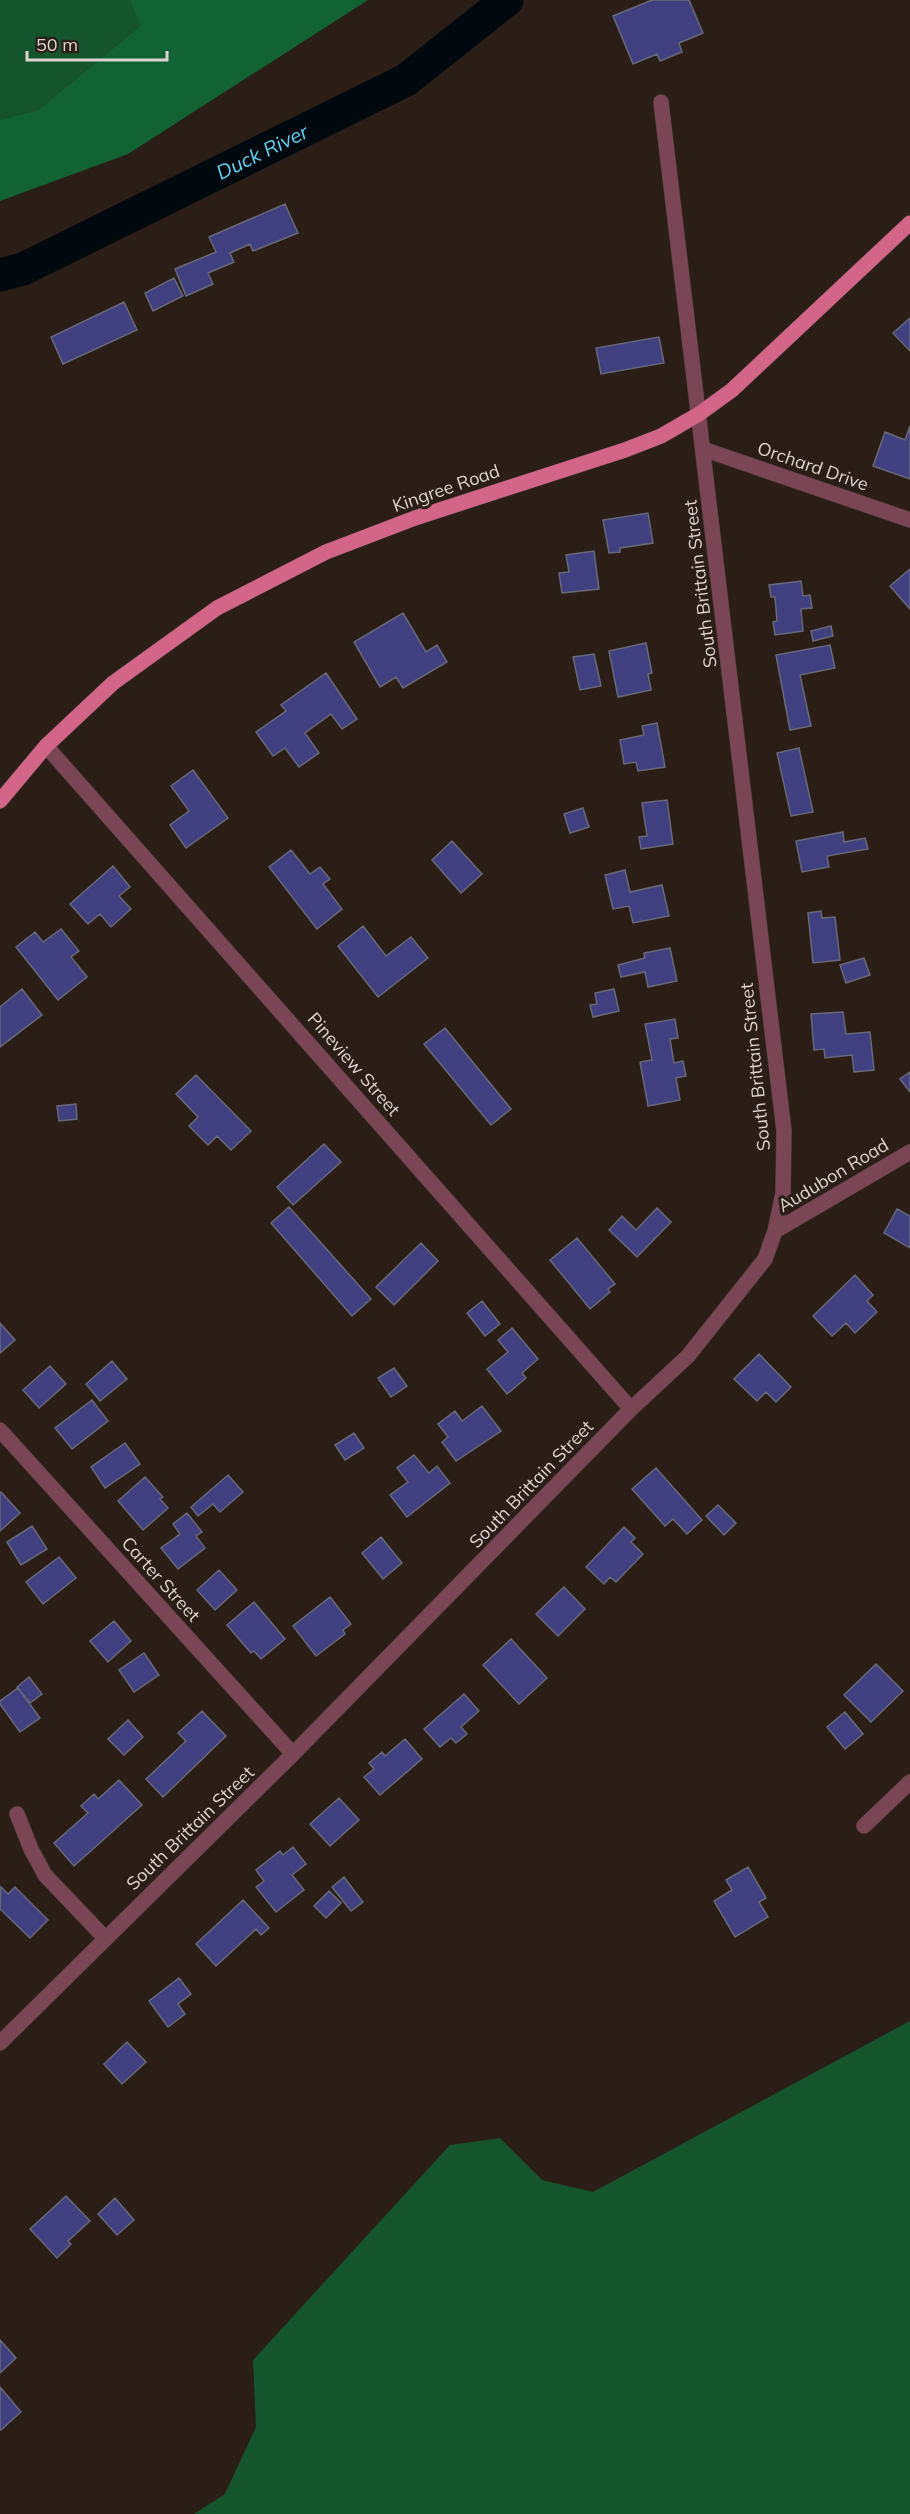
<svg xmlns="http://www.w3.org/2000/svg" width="910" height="2514" font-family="Mulish,sans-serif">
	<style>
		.green { fill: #15552e }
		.forest { fill: #116334 }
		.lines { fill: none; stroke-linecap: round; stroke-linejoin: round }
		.river { stroke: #01090e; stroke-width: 33 }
		.building { fill: #404081; stroke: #676978; stroke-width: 1.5 }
		.minor-casing { stroke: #483b35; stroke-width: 16 }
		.major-casing { stroke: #483b35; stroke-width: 16 }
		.minor { stroke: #7a4555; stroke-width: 15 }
		.major { stroke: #d36589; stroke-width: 15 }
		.labels { text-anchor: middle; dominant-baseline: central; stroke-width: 6; stroke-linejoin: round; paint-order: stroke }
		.street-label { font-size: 18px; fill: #ded4d0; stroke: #2b1e17 }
		.water-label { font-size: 20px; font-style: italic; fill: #65d1f3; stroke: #2b1e17 }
	</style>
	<rect width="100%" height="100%" fill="#2b1e17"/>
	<path class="green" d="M0,0h129l11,26 -102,84 -38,10z
		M910,2021v493h-716l31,-20 31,-67 -3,-67 197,-215 50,-7 42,42 51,12z"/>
	<path class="forest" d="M129,0h239l-240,154 -128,47v-81l38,-10 102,-84z"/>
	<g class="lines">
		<path class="river" id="s1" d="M0,275l23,-6 383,-189 101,-80"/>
	</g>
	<path class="building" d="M652,0h37l14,33 -24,10 3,9 -22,9 -3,-7 -24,10 -20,-48z
		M285,204l13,29 -45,18 -3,-7 -20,9 4,9 -26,11 5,11 -27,12 -11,-27 41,-17 -7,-15z
		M174,278l9,18 -30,15 -8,-18z
		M124,302l13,28 -74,34 -12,-27z
		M910,318v33l-17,-18z
		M659,337l5,26 -63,11 -5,-26z
		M910,426v53l-37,-13 12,-34 20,8z
		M648,513l5,30 -33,5v4l-11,1 -6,-33z
		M594,551l5,38 -37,4 -3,-20 10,-1 -3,-17z
		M910,569v40l-20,-23z
		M801,581l2,15 7,-1 2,13 -11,1 2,22 -28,4 -2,-13 4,-1 -2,-24h-4l-2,-12z
		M403,613l23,39 11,-7 10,17 -44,26 -7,-11 -16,10 -26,-45z
		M831,626l2,10 -20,5 -2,-10z
		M646,643l6,30 -4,1 3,16 -33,7 -9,-46z
		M830,645l5,23 -35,7 11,51 -21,4 -14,-75z
		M594,654l7,32 -21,4 -7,-33z
		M326,673l31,46 -15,10 -11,-15 -26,19 14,20 -20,14 -14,-19 -12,8 -17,-24 30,-21 -5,-6z
		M657,723l8,44 -27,4 -2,-9 -12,2 -4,-24 24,-5 -2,-9z
		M799,748l14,64 -22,4 -14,-63z
		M193,770l35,48 -42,30 -16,-23 19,-14 -18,-25z
		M667,800l6,44 -32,5 -2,-12 8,-1 -5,-33z
		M583,808l6,19 -19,6 -6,-19z
		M843,832l1,10 21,-4 3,11 -41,7 2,11 -27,5 -6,-31z
		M452,841l30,33 -21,19 -29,-33z
		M291,850l19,24 10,-7 10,12 -7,5 19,25 -25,20 -48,-62z
		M113,866l17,21 -11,9 12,13 -20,18 -11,-13 -12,10 -18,-20z
		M625,870l5,22 32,-7 7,31 -36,7 -4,-17 -16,3 -8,-34z
		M821,911l1,7 13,-1 5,43 -27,3 -5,-50z
		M363,926l23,30 25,-19 17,21 -50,39 -40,-51z
		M61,929l18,22 -8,6 16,20 -29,23 -42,-53 19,-15 8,10z
		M670,948l7,33 -29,6 -3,-15 -24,5 -3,-12 27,-7 -1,-5z
		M864,958l6,17 -24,8 -6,-18z
		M22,989l20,26 -42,32v-40z
		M614,989l5,22 -26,6 -3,-12 7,-1 -2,-11z
		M843,1012l3,22 24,-2 4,38 -20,2 -2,-17 -27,3 -1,-9 -10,1 -3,-36z
		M675,1019l3,19 -8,1 4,24 9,-2 3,15 -10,2 4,22 -32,6 -8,-44 12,-2 -7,-36z
		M445,1028l66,81 -20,16 -67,-81z
		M910,1072v20l-10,-13z
		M196,1075l55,56 -20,19 -14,-14 -9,9 -19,-19 9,-9 -22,-23z
		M76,1104l1,15 -18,2 -2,-15z
		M324,1144l17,18 -48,43 -16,-18z
		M289,1207l82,92 -19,17 -81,-93z
		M657,1208l14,14 -34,35 -28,-27 13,-14 14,14z
		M897,1209l13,7v32l-26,-15z
		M577,1238l38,46 -7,5 2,3 -20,17 -40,-49z
		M421,1243l17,18 -44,44 -18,-18z
		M855,1275l18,20 -6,6 10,11 -22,21 -9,-10 -14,13 -19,-20z
		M482,1301l18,23 -15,12 -18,-23z
		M0,1323l15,17 -15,13z
		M512,1328l26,31 -16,14 4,5 -19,16 -20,-25 21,-17 -10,-12z
		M759,1354l32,33 -15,15 -10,-10 -9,9 -23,-22z
		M112,1361l15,18 -27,22 -14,-17z
		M50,1366l16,18 -27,24 -16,-18z
		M394,1368l13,18 -16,11 -13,-19z
		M92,1400l16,21 -36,28 -17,-21z
		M482,1406l19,25 -45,30 -14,-19 6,-5 -10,-13 17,-13 7,10z
		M354,1433l10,15 -19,12 -10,-15z
		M125,1443l15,21 -35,24 -14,-21z
		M414,1455l15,18 8,-7 13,17 -43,34 -17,-22 18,-13 -11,-14z
		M656,1468l46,52 -15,14 -14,-15 -8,7 -33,-37z
		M228,1475l15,17 -23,20 -7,-8 -15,12 -7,-9z
		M145,1477l18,20 -3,2 8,9 -25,22 -25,-29z
		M1,1492l19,21 -20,18v-38z
		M718,1505l18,18 -12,12 -18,-19z
		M187,1513l15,19 -6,4 9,12 -27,21 -17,-21 19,-14 -7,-10z
		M32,1526l15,23 -26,16 -14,-23z
		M624,1527l11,11 -4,4 12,12 -27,28 -6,-5 -6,7 -18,-17z
		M381,1537l21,26 -19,16 -21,-26z
		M59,1557l17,21 -33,26 -17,-22z
		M219,1570l18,20 -22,20 -18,-20z
		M564,1587l21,22 -27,27 -22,-22z
		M330,1597l21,27 -8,6 2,4 -29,22 -23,-30z
		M254,1602l31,37 -24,20 -7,-8 -3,2 -24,-28z
		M114,1621l17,20 -23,21 -18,-21z
		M511,1639l36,39 -28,26 -36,-39z
		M144,1653l15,22 -25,17 -15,-22z
		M876,1664l27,27 -32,31 -27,-27z
		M29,1677l13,17 -12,9 -13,-16z
		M18,1688l22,30 -20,14 -20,-28v-3z
		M464,1694l15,17 -18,16 6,7 -11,9 -5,-5 -11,9 -16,-18z
		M202,1711l24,25 -63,61 -17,-18 40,-38 -8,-8z
		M845,1712l18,22 -18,15 -18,-22z
		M128,1720l15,17 -19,18 -16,-16z
		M405,1739l17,20 -42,36 -16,-18 10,-8 -5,-6 13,-11 3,4z
		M119,1780l23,25 -68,61 -20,-23 34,-30 -7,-7 13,-12 4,5z
		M339,1798l20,22 -29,26 -20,-22z
		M293,1847l13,17 -14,11 12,15 -28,22 -20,-25 8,-6 -8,-11 24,-19 3,4z
		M748,1867l18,31 -7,4 9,15 -33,20 -21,-36 18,-11 -6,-10z
		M344,1877l19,25 -12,9 -19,-24z
		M1,1887l7,7 7,-7 33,33 -18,18 -30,-29z
		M329,1891l12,12 -15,15 -12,-12z
		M243,1900l26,28 -8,7 -5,-6 -40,37 -20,-22z
		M179,1978l12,16 -13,10 7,10 -17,13 -19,-26z
		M127,2042l19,20 -24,22 -18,-20z
		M66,2196l24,25 -22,20 3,3 -14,14 -27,-29z
		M115,2198l19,22 -17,15 -19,-21z
		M0,2340l16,18 -16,15z
		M0,2387l21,25 -20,18 -1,-1z"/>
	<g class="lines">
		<g class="minor-casing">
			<path id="minor" d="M703,449l207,71
				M46,746l585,663
				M775,1231l135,-79
				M0,1430l293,324
				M17,1814l14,35 14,26 60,63
				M864,1826l46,-44
				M0,2043l293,-289 338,-345 57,-53 77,-97 10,-28 8,-38 1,-62 -123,-1029"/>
		</g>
		<g class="major-casing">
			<path id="major" d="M0,801l46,-55 67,-63 104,-75 109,-56 89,-34 210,-68 36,-14 38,-22 33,-24 178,-167"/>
		</g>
		<use href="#minor" class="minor"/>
		<use href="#major" class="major"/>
	</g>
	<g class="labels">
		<g class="street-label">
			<text transform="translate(813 466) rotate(19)">Orchard Drive</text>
			<text transform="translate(446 488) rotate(-19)">Kingree Road</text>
			<text transform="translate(700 584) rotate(-97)">South Brittain Street</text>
			<text transform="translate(354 1064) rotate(49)">Pineview Street</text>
			<text transform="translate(755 1067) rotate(-96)">South Brittain Street</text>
			<text transform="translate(833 1175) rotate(-31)">Audubon Road</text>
			<text transform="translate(531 1484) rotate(-46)">South Brittain Street</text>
			<text transform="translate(161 1579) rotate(48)">Carter Street</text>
			<text transform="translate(190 1828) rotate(-44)">South Brittain Street</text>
		</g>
		<g class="water-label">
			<text stroke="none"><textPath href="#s1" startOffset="290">Duck River</textPath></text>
		</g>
	</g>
	<path d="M27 51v9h140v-9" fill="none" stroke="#ded4d0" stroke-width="3"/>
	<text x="36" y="51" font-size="18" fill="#ded4d0" stroke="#2b1e17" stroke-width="4.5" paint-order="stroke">50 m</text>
</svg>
